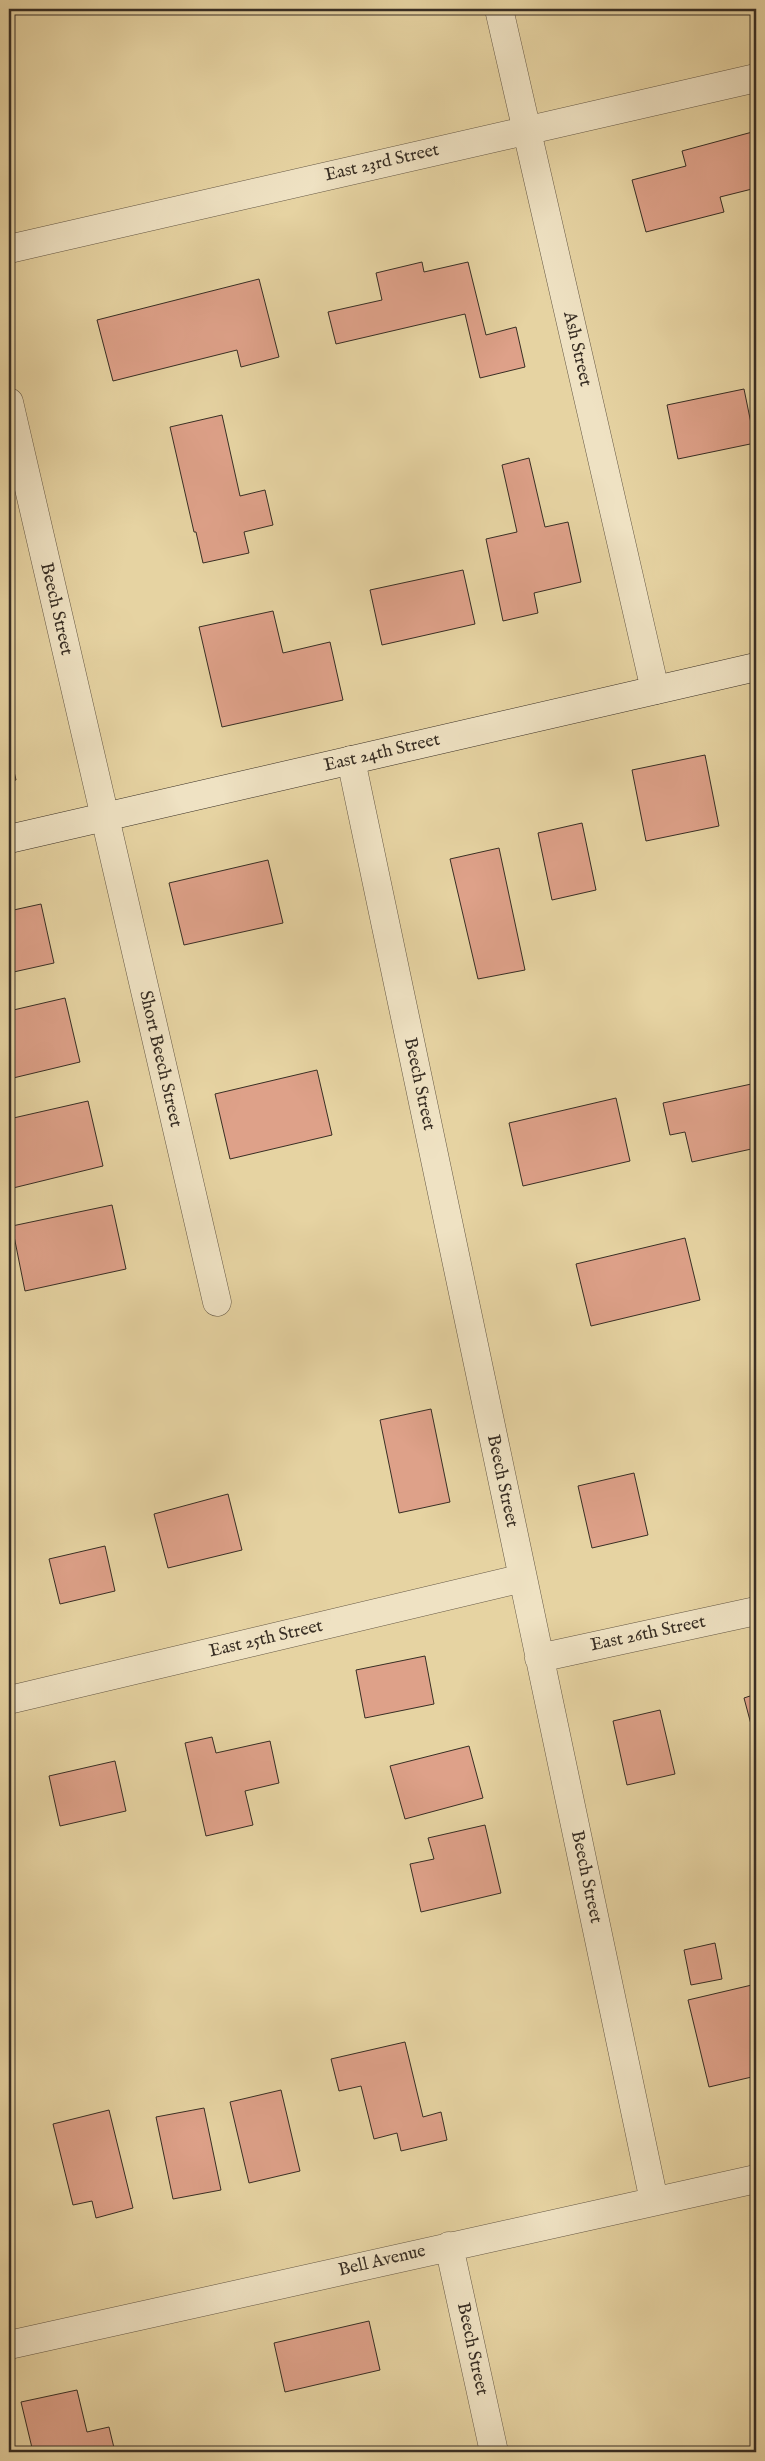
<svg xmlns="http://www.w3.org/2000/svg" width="765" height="2461" font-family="'IM FELL English',serif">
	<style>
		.building { fill: #dea189; stroke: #382e24 }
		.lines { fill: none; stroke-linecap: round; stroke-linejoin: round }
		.street-casing { stroke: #645744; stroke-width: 29 }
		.secondary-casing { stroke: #382e24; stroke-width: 29 }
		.street { stroke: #efe2c3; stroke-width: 28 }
		.secondary { stroke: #efe2c3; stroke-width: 28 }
		.labels { text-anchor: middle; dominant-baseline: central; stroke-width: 4; stroke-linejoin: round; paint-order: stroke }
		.street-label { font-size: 18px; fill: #382e24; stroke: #efe2c3 }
	</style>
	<rect width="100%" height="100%" fill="#e6d3a2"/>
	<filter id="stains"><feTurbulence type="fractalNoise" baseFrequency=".004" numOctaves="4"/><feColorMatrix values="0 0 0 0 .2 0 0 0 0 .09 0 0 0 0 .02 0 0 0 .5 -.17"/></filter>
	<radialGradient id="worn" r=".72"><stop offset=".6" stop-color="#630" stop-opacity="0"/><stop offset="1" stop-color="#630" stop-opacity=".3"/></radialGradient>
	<path class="building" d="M756,131v57l-36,9 4,15 -78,20 -14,-52 54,-14 -4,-15z
		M422,262l2,10 44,-10 18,73 30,-8 9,40 -45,11 -15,-64 -129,30 -8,-32 54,-12 -6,-27z
		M259,279l20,78 -38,10 -4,-17 -124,31 -16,-61z
		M744,389l11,54 -77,16 -11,-54z
		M222,415l18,81 25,-6 8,35 -29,7 5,21 -46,10 -7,-31h-2l-24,-105z
		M529,458l16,69 23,-5 13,60 -47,11 4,20 -35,8 -17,-82 31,-7 -15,-67z
		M463,570l12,54 -93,21 -12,-55z
		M273,611l10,42 47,-11 13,58 -121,27 -23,-100z
		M9,750l7,30 -7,1z
		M705,755l14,71 -73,15 -14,-71z
		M582,823l14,67 -44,10 -14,-67z
		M499,848l26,122 -47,9 -28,-120z
		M268,860l15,63 -99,22 -15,-62z
		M41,904l13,59 -45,10v-62z
		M65,998l15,64 -71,17v-68z
		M317,1070l15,65 -102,24 -15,-65z
		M756,1083v65l-64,14 -7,-30 -15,3 -7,-32z
		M616,1098l14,63 -107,25 -14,-63z
		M88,1101l15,65 -94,23v-70z
		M112,1205l14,64 -101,22 -13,-65z
		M685,1238l15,62 -109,26 -15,-62z
		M431,1409l19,93 -51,11 -19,-93z
		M634,1473l14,62 -56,13 -14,-62z
		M228,1494l14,56 -74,18 -14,-54z
		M105,1546l10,45 -55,13 -11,-45z
		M425,1656l9,48 -69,14 -9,-48z
		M756,1694v49l-12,-45z
		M660,1710l15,64 -48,11 -14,-64z
		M212,1737l4,16 54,-12 9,42 -34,8 8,34 -47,11 -21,-93z
		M469,1746l14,52 -78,21 -15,-53z
		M115,1761l11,50 -66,15 -11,-50z
		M485,1825l16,68 -80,19 -11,-48 24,-5 -6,-21z
		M715,1943l7,36 -31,6 -7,-35z
		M756,1984v92l-47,11 -21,-87z
		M405,2042l18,75 18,-5 6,28 -46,11 -4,-18 -23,6 -13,-53 -22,5 -8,-32z
		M281,2090l19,81 -51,12 -19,-81z
		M204,2108l17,82 -48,9 -17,-82z
		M109,2110l24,98 -37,10 -4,-17 -19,4 -20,-81z
		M369,2321l11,49 -95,22 -11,-49z
		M77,2390l10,42 22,-5 6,25h-82l-12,-50z"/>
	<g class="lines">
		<g class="street-casing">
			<path id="street" d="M499,9l156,681
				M9,249l747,-171
				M9,402l208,900
				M351,760l303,1441
				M539,1658l217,-47
				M9,1700l514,-122
				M449,2246l45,206
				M9,2345l747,-166"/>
		</g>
		<g class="secondary-casing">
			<path id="secondary" d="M9,839l747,-172"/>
		</g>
		<use href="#street" class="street"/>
		<use href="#secondary" class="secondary"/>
	</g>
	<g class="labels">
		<g class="street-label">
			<text transform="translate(382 163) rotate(-13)">East 23rd Street</text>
			<text transform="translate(577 349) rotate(77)">Ash Street</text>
			<text transform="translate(56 609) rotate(77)">Beech Street</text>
			<text transform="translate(382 753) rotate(-13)">East 24th Street</text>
			<text transform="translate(160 1059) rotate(77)">Short Beech Street</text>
			<text transform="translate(419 1084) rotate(78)">Beech Street</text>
			<text transform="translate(502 1481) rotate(78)">Beech Street</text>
			<text transform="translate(648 1634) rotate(-12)">East 26th Street</text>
			<text transform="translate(266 1639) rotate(-13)">East 25th Street</text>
			<text transform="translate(586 1877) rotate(78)">Beech Street</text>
			<text transform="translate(382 2261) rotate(-13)">Bell Avenue</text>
			<text transform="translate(472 2349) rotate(78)">Beech Street</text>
		</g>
	</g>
	<rect width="765" height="2461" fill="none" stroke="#e6d3a2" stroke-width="30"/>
	<rect x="10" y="10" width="745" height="2441" fill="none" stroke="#382e24" stroke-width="2.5"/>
	<rect x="15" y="15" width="735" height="2431" fill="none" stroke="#382e24"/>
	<rect width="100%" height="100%" filter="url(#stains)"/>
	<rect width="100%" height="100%" fill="url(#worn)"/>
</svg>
